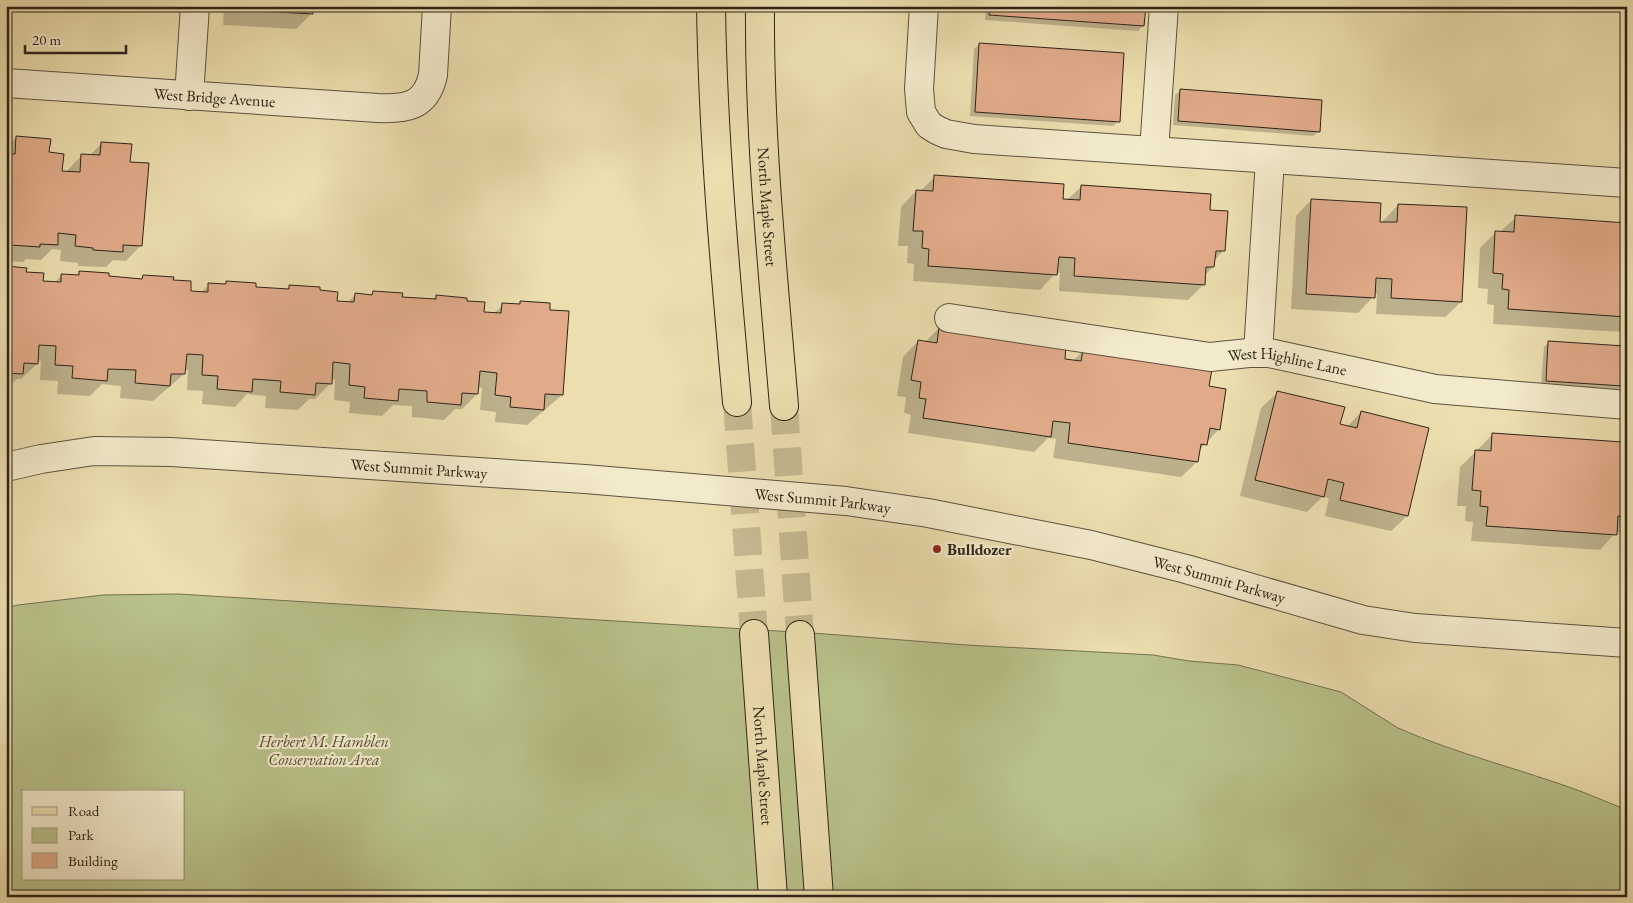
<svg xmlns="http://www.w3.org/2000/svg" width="1633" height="903" font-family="'EB Garamond',serif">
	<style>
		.green { fill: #b9c18a; stroke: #737251; fill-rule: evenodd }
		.shadow { fill: #0003 }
		.building { fill: #e1ab8a; stroke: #2d2418 }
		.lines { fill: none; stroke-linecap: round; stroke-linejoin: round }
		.major-tunnel { stroke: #c6b991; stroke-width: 28; stroke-dasharray: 28 14; stroke-linecap: butt }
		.minor-casing { stroke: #5d523e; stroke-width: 30 }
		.major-casing { stroke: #2d2418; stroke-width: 30 }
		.minor { stroke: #f3eacb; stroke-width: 28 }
		.major { stroke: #ecdeaf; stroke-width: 28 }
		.poi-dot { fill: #8f2418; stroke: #f3eacb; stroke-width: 2 }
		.labels { text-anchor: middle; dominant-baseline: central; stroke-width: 4.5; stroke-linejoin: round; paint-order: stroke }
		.street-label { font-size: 16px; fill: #2d2418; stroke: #f3eacb }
		.poi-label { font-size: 16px; font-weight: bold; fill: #2d2418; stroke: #f3eacb; text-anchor: start }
		.park-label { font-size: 16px; font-style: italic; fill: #504b34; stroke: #f3eacb }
	</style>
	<rect width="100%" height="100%" fill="#ecdeaf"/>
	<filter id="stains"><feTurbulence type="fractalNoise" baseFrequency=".004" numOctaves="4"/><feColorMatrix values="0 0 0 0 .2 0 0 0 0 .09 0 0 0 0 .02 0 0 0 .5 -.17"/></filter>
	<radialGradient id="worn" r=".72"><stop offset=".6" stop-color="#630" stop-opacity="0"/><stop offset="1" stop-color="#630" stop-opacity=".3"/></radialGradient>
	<path class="green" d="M178,594l648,40 140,11 187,10 36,6 49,4 103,27 57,36c59,26 122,41 182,63 16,6 31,13 47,19v87h-1621v-289l12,-3 85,-10zM24,792h160v87h-160z"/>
	<path class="shadow" d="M224,6h88l-1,8 -15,15 -73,-4z
		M986,6h158l-1,20 -5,5 -153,-11z
		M980,44l138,77 -5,5 -143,-10 4,-67z
		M1181,90l138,41 -6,5 -140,-11 2,-30z
		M17,137l31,16 13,19h5l16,-17 7,1 12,-12 28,19 12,82 -15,16 -13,-1 -7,7 -28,-1v-3l-18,-2 1,-11 -9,-1 -11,11 -15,-1 -3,3 -17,-1v-114z
		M935,177l132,23 14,-13 128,24 14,40 -9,10 -1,6 -9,9v8l-16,16 -129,-9 1,-18h-4l-16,17 -127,-9 1,-17 -7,-1 1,-17h-10l3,-39 15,-16h4z
		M1311,200l67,23h4l1,-2 15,-16 63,97 -16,15 -69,-3 1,-20h-3l-1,3 -15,16 -67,-4 5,-93z
		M1516,217l111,7v105l-4,3 -130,-8 1,-19 -7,-1 1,-15 -10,-1 2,-40 16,-16h4z
		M6,268l19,5 17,9 12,1 8,-8 14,1 4,-4 28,5 32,3 3,-3 29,4 17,11 11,1 9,-8 15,1 3,-4 28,6 31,2 4,-4 29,6 17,10 11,1 8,-8 15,1 3,-3 28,5 32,2 3,-4 29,6 18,11 10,1 10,-9 14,1 3,-4 42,93 -35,30 -32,-3 1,-10 -16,-2 2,-22 -4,-1 -1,7 -15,15h-7l-11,11 -32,-3v-11l-19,-1 -11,11 -33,-3 1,-11 -16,-2 1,-21h-4l-1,5 -15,15h-6l-11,11 -33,-2 1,-12 -19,-2 -12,13 -33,-3 1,-13 -16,-1 1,-20h-4v4l-31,27 -33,-3 1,-12 -19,-2 -12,12 -33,-2 1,-13 -18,-1 1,-19h-4v3l-16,15h-4l-11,10z
		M939,328l124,32 10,1 10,-10 125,37 11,41 -21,23 -1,10 -16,15 -128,-19 3,-19 -8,-1 -14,14 -126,-19 3,-18 -7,-2 2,-16 -9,-1 6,-39 15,-16 7,1z
		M1549,342l73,44 -5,5 -76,-5 3,-39z
		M1277,393l62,32 8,2 14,-15 46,104 -16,15 -66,-15 4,-18 -7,-1 -15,15 -67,-16 21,-88z
		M1492,435l135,22v95l-7,-1v-18l-4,-1 -16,18 -129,-9 2,-19 -8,-1 1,-15h-9l3,-39z"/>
	<path class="building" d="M239,6h74v8l-75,-4z
		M990,6h156l-2,20 -155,-11z
		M979,43l145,10 -4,69 -145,-10z
		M1180,89l142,11 -2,32 -142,-11z
		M16,136l35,3 -2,13 15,2 -2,17 18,1 1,-18 19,1 1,-13 31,2 -2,18 19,1 -7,83 -19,-1v7l-30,-2v-2l-18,-2 1,-11 -18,-2v12l-18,-1v3l-31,-2v-7h-3v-84h9z
		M934,175l130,9 -1,15 17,1 1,-15 130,9 -1,16 18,1 -3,40h-9l-2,16h-8l-1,18 -131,-9 1,-18 -16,-1 -2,18 -129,-9 1,-17 -7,-1 1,-17h-10l3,-41 17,1z
		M1311,199l70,4 -1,19h17l1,-18 69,3 -5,95 -71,-4 1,-19 -16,-1 -1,20 -69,-4z
		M1515,215l112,8v94l-119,-8 1,-19 -7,-1 1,-15 -10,-1 2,-42 19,1z
		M6,266l21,2 -1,4 18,1 -1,8 18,1v-8l18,1v-4l30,2v3l33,3 1,-4 31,2 -1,3 18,1v10l17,1v-9l18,1v-3l30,2v4l33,2v-4l31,2v3l18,2 -1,9 17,1 1,-9 17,2 1,-4 30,2 -1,4 34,2v-4l31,3v3l18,1 -1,10 17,1 1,-10 18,1v-3l30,2v7l19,1 -6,84 -18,-1 -1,16 -34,-3 1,-10 -16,-2 2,-22 -17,-2 -2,23 -16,-1 -1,12 -34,-3v-11l-28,-2 -1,12 -34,-3 1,-11 -16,-2 1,-21 -17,-2 -1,22 -16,-1 -1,12 -35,-3 1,-11 -28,-2 -1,13 -35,-3 1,-13 -16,-1 1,-20 -16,-1 -2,20h-14l-1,12 -35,-3 1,-13 -28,-1 -1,12 -35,-3 1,-12 -18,-1 1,-19 -17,-1 -1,19 -14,-1 -1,11 -17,-1z
		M939,327l127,18 -1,14 16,2 2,-11 129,19 -3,17 17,3 -6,41 -10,-2 -3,17 -6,-1 -3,18 -130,-19 2,-20 -17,-2 -2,16 -128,-19 3,-19 -7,-1 2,-16 -10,-2 7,-40 19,3z
		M1548,341l77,5 -2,40 -77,-5z
		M1277,391l68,16 -5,17 17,4 4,-17 68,17 -21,88 -68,-16 4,-17 -16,-4 -4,18 -69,-17z
		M1492,433l131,9 -1,13 5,1v61l-9,-1 -1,19 -131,-9 2,-19 -8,-1 1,-15 -9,-1 3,-40 16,1z"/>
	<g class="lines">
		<path class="major-tunnel" d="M737,402l17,232
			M784,406l16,229"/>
		<g class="minor-casing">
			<g id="minor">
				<path d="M924,6l-5,83 2,23 8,13 8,5 9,4 28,5 653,44"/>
				<path id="s1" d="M6,83l372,25c28,1 48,-1 55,-33l4,-69"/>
				<path d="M189,96l6,-90"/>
				<path d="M1154,151l10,-145"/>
				<path id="s2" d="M949,318l261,39 39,-4h20l166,36 192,16"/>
				<path d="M1258,353l12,-194"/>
				<path id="s3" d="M6,467l35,-8 53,-8 77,1 414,27 261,22 82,12 163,32 95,24 177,51 52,8 212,15"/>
			</g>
		</g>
		<g class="major-casing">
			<g id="major">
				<path d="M711,6c2,133 14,264 26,396"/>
				<path id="s4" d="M760,6c-1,134 13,267 24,400"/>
				<path id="s5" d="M754,634l19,263"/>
				<path d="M800,635l19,262"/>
			</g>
		</g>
		<use href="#minor" class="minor"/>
		<use href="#major" class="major"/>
	</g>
	<circle class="poi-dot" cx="937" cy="549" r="5"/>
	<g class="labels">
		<g class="street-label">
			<text stroke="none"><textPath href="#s1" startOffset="209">West Bridge Avenue</textPath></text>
			<text stroke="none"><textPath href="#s4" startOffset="201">North Maple Street</textPath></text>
			<text stroke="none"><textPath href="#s2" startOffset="342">West Highline Lane</textPath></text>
			<text stroke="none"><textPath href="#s3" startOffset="415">West Summit Parkway</textPath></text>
			<text stroke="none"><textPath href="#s3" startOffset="820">West Summit Parkway</textPath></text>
			<text stroke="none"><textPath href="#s3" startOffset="1225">West Summit Parkway</textPath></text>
			<text stroke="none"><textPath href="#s5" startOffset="132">North Maple Street</textPath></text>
		</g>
		<g class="poi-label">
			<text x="947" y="549">Bulldozer</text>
		</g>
		<g class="park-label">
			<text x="324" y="741">Herbert M. Hamblen<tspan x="324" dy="18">Conservation Area</tspan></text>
		</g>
	</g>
	<rect width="1633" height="903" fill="none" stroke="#ecdeaf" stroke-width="25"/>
	<rect x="8" y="8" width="1618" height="888" fill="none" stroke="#2d2418" stroke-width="2.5"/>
	<rect x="12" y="12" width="1608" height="878" fill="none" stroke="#2d2418"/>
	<rect x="22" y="790" width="162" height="90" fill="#f3eacb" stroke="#a49b83"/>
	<rect x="32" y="807" width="25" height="8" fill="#ecdeaf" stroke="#a49b83"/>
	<text x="68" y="816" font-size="15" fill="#2d2418">Road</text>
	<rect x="32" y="828" width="25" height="15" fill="#b9c18a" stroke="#a49b83"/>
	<text x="68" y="840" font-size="15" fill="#2d2418">Park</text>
	<rect x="32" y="853" width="25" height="15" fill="#e1ab8a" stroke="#a49b83"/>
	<text x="68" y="866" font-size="15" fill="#2d2418">Building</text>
	<path d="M25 45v8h101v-8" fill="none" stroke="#2d2418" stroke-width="2.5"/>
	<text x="32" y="45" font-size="15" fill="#2d2418" stroke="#f3eacb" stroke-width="4" paint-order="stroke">20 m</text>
	<rect width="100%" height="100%" filter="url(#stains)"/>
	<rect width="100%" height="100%" fill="url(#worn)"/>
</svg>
